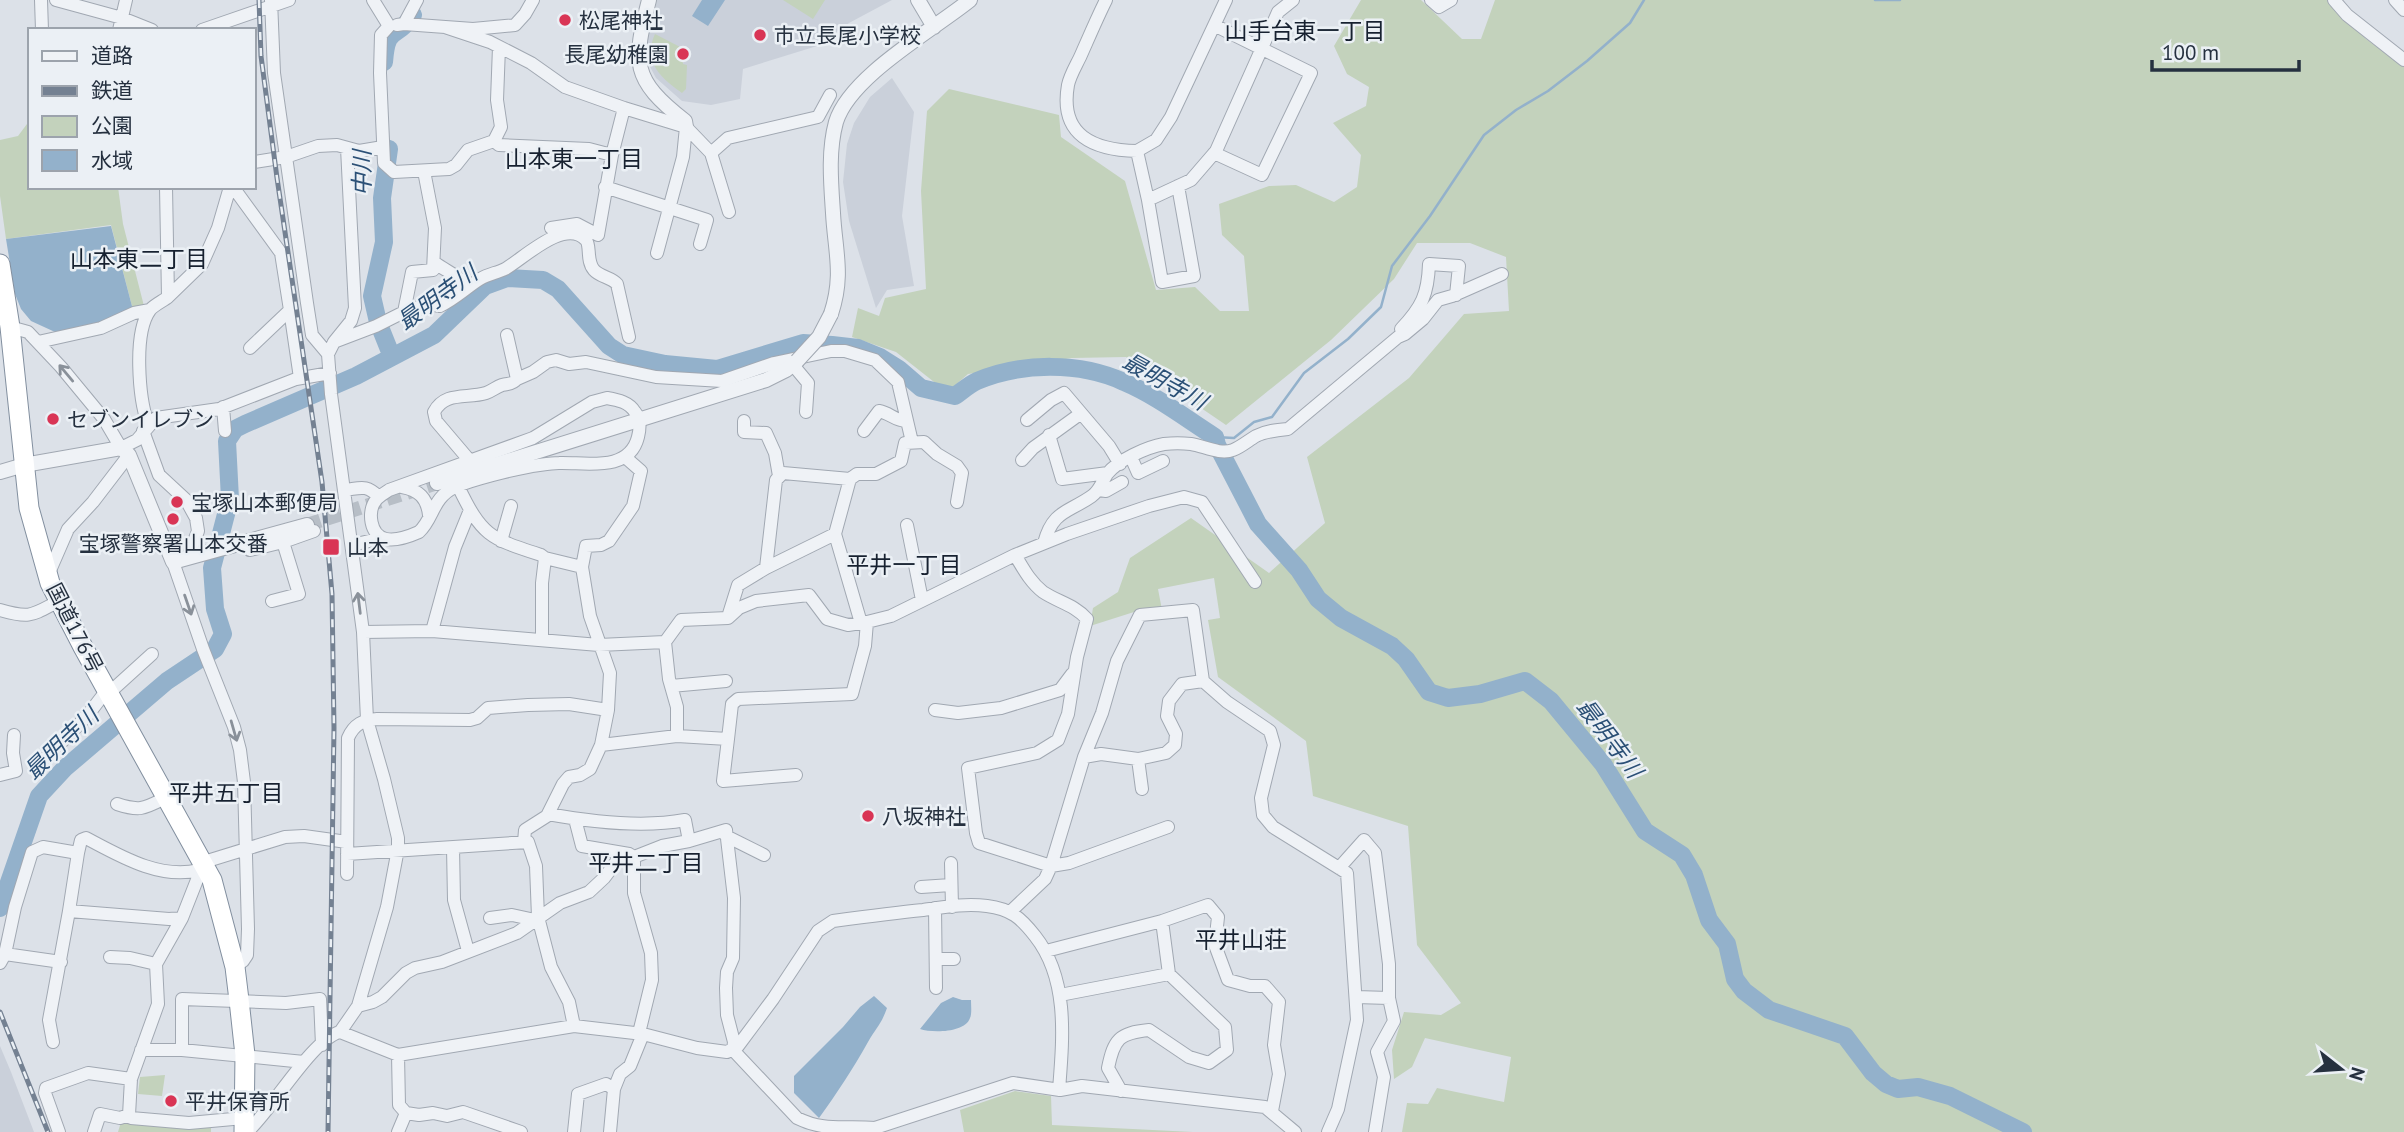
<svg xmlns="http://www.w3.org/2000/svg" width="2404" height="1132" font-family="'PT Sans','Noto Sans JP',sans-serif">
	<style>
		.built { fill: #cad0da }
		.green { fill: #c3d2bc }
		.water { fill: #93b1cb }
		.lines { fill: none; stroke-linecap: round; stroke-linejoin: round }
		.stream { stroke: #93b1cb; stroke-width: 2.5 }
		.river { stroke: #93b1cb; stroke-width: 18 }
		.tertiary-tunnel { stroke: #b7bec6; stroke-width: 14; stroke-dasharray: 14 7; stroke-linecap: butt }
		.minor-casing { stroke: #a1a8b2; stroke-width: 14 }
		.tertiary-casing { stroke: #a1a8b2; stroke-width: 16 }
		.trunk-casing { stroke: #828f9f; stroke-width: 21 }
		.minor { stroke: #eff2f6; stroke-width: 12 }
		.tertiary { stroke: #eff2f6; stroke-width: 14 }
		.trunk { stroke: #fff; stroke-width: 19 }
		.rail-casing { stroke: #748192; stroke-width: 5 }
		.rail { stroke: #ebf0f5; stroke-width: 2.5; stroke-dasharray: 8; stroke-linecap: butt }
		.tertiary-bridge-casing { stroke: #a1a8b2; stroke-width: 16; stroke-linecap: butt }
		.tertiary-bridge { stroke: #eff2f6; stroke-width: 14 }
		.oneway { stroke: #8a919a }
		.poi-dot { fill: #d93555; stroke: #ebf0f5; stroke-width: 2.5 }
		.labels { text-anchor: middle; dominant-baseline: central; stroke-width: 5; stroke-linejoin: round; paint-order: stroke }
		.poi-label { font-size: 21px; fill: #25303f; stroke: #ebf0f5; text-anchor: start }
		.street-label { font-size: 21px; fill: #25303f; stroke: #ebf0f5 }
		.neighbourhood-label { font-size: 23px; fill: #172130; stroke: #ebf0f5 }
		.water-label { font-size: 23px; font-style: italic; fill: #2b5076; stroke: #ebf0f5 }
	</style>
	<rect width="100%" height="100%" fill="#dce1e8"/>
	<path class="built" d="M657,0h235l-43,23 -32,23 -74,23 -3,30 -29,6 -29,-4 -26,-23 -8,-15 -2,-17z
		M892,78l22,34 -12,104 12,70 -27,4 -11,18 -27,-87 -6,-39 4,-38 7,-21 16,-26z
		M0,1046l11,26 23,60h-34z"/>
	<path class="green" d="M783,0h42l-12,19z
		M1361,0h60l41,39h19l14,-39h833l38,39 38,28v1065h-1002l5,-29 21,1 9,-16 67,14 7,-45 -86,-19 -13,29 -18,12 -2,-29 12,-38 37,3 20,-12 -44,-58 -9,-119 -95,-30 -7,-55 -88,-64 -10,-57 12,-2 -6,-40 -56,11 4,21 -28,2 -44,14 3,-18 25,-16 12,-34 61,-40 78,55 56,-50 -18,-66 102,-79 55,-64 45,-3 -3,-54 -36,-14h-53l-23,36 -63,61 -105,85 -100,-68 -54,1 -104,16 -15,13 -10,2 -47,-37 -44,-15 6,-29 21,8 6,-18 41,-9 -5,-98 6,-80 22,-22 110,26 2,22 64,44 31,109 39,-3 25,24h29l-5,-55 -22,-21 -3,-31 50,-18 27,-1 38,17 23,-15 4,-32 -28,-32 33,-17 3,-19 -22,-13 -13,-28z
		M655,34l29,15 -1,15 4,1 -1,24 -4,4c-20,-14 -40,-31 -27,-59z
		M30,120v67h88l5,37 21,82 -11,4 -22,-85 -105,14 -6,-43v-56l18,-4z
		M165,1075l-3,21 -24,-2 2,-17z
		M1015,1091l36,5 1,29 141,7h-229l-4,-22z
		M121,1122l70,6 20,-2v6h-93z"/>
	<path class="water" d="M702,0h23l-17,26 -16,-10z
		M111,226l22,84 -31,16 -47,6 -24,-11 -10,-12 -6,-15 -9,-55z
		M874,996l13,12c-6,17 -11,20 -19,34 -15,27 -31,51 -49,76l-25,-25v-17l49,-49 17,-20z
		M953,997l9,3h9c0,5 1,14 -1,18 -5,15 -38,15 -50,11l21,-26z"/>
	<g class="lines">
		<path class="stream" d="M1875,0h25
			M1215,437l19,1 20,-16 18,-5 32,-44 44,-34 33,-32 11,-41 38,-50 54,-81 32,-25 32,-19 39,-30 43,-38 14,-23"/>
		<path class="river" d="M384,62c3,-39 12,-21 29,-47
			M389,149l-7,49 2,44 -12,54 6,26 14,35
			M0,908l39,-112 26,-28 102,-87 48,-32 8,-15 -8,-25 -3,-41 18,-69 -3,-58 8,-12 10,-5 111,-48 78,-41 51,-49 22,-8 36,2 15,9 51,57 14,9 42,9 52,5 86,-26 29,2 26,3 22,9 19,12 22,19 34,8c7,-5 15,-12 22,-15 44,-19 104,-19 147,1 33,14 61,36 91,55l2,8 41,79 41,46 19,29 23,19 51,28 14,13 23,33 19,6 32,-4 45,-13 26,20 52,63 42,67 37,24 12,20 15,45 18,24 8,35 9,12 25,19 76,26 28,37 13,11 12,5 20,-2 32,9 73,36"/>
		<path class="tertiary-tunnel" d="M307,525l130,-42"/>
		<g class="minor-casing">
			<path id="minor" d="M41,0l1,30
				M56,0l66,18 30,12
				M271,0l3,73 33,230 5,32 16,19
				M373,0l16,26 -8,9 -1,38 4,90 10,9 55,-3 7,-4 12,-15 26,-9 5,4 90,4 23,6 12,-47 62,19 25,26 18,59
				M1106,0c-9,18 -17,37 -25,55 -4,9 -11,20 -13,30 -9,51 26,65 69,66
				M1431,0l8,7 12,-7
				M2334,0l13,15 57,45
				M2395,0l9,10
				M404,24l69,5 42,-4 10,-11 8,-14
				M397,25l7,-1 13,-24
				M445,27l45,15 41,21 34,24 59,21
				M119,30l7,-30
				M202,30l87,-30
				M494,141l7,-14 -4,-27 2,-53
				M711,153l17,-15 90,-21 12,-22
				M1214,153l48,22 49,-102 -95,-47
				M254,162l32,-5 32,-11 19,-1 22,6 24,-4
				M1178,186l16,90 -32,6 -14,-82 43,-20 25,-29 62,-139 15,-12
				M166,187l2,110 34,-33 16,-36 12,-41
				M233,187l48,66 9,57 -40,38
				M605,187l102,33 -7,24
				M1148,200l-11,-49 19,-11 15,-23 55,-117
				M551,228l26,-4 21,11 14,-80
				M657,253l26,-96 3,-30
				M434,262c11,9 25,13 34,25
				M290,310l10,68
				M404,312l24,-8 12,2c15,-7 27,-19 40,-27 8,-5 17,-6 25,-10 18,-10 60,-52 81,-29 5,6 0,21 8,30 6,7 17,7 23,14l12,53
				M10,327l18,5 33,35 43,52 17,29 16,-8 19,-22 63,-9 77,-30 34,-6
				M1401,329c21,-22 27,-35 28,-65l30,2 -3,29
				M507,335l10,44 16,-7 14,-10 9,-2 13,4 17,-2 70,15 66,4 52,-18 57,-12h14l30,9 23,22 14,60
				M38,342l63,-14 33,-15 16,-3
				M334,342l17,-21 4,-13 -8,-160
				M793,365l15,18 -2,29
				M607,398c11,2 22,4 28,14 6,7 5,17 3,25 -9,36 -53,25 -79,26 -9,0 -18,2 -27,3 -21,4 -58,13 -77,21 -23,11 -21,31 -36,45 -9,4 -23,9 -33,7 -16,-3 -19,-28 -10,-39 3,-4 9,-7 13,-10l144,-52 59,-36z
				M223,407l2,24
				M1027,420l24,-20 13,-7 45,53 11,18
				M744,421v11l22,1 9,20 4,23
				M148,424c-9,-25 -15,-91 2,-114 4,-5 13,-9 18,-13
				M143,431l16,44 27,25 10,18 2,13 -10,26
				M864,431l15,-20c11,2 16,10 28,10
				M1049,435l13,44 46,-6
				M1131,457l7,16 25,-12
				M1022,460l11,-12 47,-34
				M470,461l-34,-40 -2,-9c11,-21 33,-13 52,-19 6,-2 10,-6 16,-8 7,-2 10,0 15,-6
				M850,479l-15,55 26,89
				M458,486c24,50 31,52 83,69l4,3 -3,25v57
				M402,487c17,3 25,11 27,28
				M345,490c16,-2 21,-6 34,7
				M1099,490l7,1 16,-9
				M907,525l15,75
				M244,541l6,9 33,-8 31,-11
				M501,541l10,-35
				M1044,543c9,-33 24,-30 48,-47 8,-6 10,-14 15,-22 11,-14 40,-27 57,-30 9,-1 18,-1 27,0 13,2 29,11 42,6 8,-3 16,-10 23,-14 10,-5 21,-6 32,-7l110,-92 7,-3 18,-15 15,-19 14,-4 50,-22
				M352,545l30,-7
				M545,558l37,9
				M173,562l30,87 31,78 6,23 4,32 4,147 -1,26 -4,6 -8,6
				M766,568l10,-88 7,-7 67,6 7,-5h19l25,-13 4,-18 19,-1 13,12 20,12 5,7 -5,29
				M48,575l20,-46 25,-27 36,-47
				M272,601l27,-7 -16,-52
				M0,610c31,9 32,5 59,-9
				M728,617l10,-32 28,-17 69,-34
				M432,631l23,-84 15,-37
				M363,632l69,-1 167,14 66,-3 16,-22 47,-2 11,-10 17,-7 53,-6 18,24 21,6 19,-3 24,-6 124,-61 52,-21 82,-28 35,-9 18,5 53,80
				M665,642l4,37 8,28v29
				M671,686l55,-5
				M109,693l43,-39
				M935,710l23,3 43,-5 59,-18 12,-16
				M728,739l4,-35 6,-5 114,-5 13,-48 2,-24
				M601,745l76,-9 51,3 -5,42 73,-6
				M1084,757l17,-3 37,5 28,-6 9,-8 1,-11 -9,-18 2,-15 13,-17 21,-3
				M45,759l42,-43 20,-26
				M1138,759l4,30
				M0,775l16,-4 -3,-18 1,-18
				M117,804c24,8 28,4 50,-7
				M548,814c44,8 94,14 137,6l4,21 37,-11 8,68 -1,60 -6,14 -1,16 1,27 7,27 -1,8 64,68c28,14 48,7 78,10l138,-45 47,7 22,-4 183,21 30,25
				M575,819l7,27 47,8 5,3v36l17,60 1,27 -13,53
				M1168,827l-99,36 -18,3 33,-109 18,-44 15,-52 23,-46 53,-5 10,71 24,21 43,29 4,14 -13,53 2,17 10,12 74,46 10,147 -19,89 -10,23
				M726,836l38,19
				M524,842l1,-12 22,-14 16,-32 6,-7 11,-2 10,-6 11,-24 7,-35 2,-37 -20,-57 -8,-49 4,-21 15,-1 8,-4 24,-35 8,-35 -16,-14
				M453,848l1,52 14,51
				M78,853l3,-13 5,-2c34,18 74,42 113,32
				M347,854l181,-12 8,24 2,51 13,50 18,35 5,24
				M634,857l28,-11 27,-5
				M951,863l1,44
				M1339,868l25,-28 11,13 14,111v34l5,23 -17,31 7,25 -9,55
				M347,874l1,-136c6,-14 15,-18 29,-19l93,1 7,-2 11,-10 40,-3 41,-1 39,6
				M921,887l30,-2
				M935,908l1,80
				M1010,912l35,-33 6,-13 -72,-23 -3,-10 -8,-65 69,-15 21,-13 10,-26 9,-57 10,-38c-12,-14 -29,-17 -44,-27 -13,-10 -20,-24 -28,-37
				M182,918l-26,46 2,40 -27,75 -2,36 2,3 58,5 55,-5
				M490,918l22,-3 23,5
				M1162,921l7,53
				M1046,951l116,-30 46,-16 10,12 -3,28 13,35 22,6h15l14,16 -5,43 5,29 -7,37
				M5,954l56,8
				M110,957l20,1 26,6
				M936,959h18
				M0,963l5,-9 10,-47 17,-55 11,-5 35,6 -9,58 100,8 13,-1 22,-56 81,-25 19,-1 43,6
				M1060,995l109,-21 56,53 2,23 -18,13 -20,-6 -40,-27c-30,3 -35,9 -41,38l13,23
				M1356,997l33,1
				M358,1006l15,-4 9,-5 24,-24 9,-5 27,-6 75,-29 43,-30 29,-11 15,-14 19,-25
				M340,1032l18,-26 29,-99 11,-58v-11l-14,-59 -17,-59 -4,-88 -32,-238 -3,-40 6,-12 42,-16 28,-14 8,-40 21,-2 2,-42 -11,-57
				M53,1042l-4,-22 20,-109
				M141,1050h41l122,12
				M182,1050v-51l104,4 34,-4 2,46
				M398,1055l1,50 7,8 13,2 14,-2 14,3 16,-4 58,20
				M59,1132l-14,-39 1,-5 42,-15 43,6
				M94,1132l6,-18 20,4 9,-3
				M247,1132c25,-22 65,-93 93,-100l58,23 176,-29 69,8 54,14 30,4 11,-6 35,-47 45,-68 15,-10c30,-4 60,-8 90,-11 21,-3 43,-7 64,-4 24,3 34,12 48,30 34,43 28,102 24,154
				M398,1132l8,-19
				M574,1132l4,-38 28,-10 8,5
				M610,1132l4,-43 6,-15 10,-8 13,-32"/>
		</g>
		<g class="tertiary-casing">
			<path id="tertiary" d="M649,0c-16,63 -18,79 36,121l1,6
				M918,0l16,27
				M831,314c13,-39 4,-63 2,-101 -2,-30 -5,-62 3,-91 14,-46 97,-92 134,-122
				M0,472l24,-7 97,-17 8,7 44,107 134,-37
				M437,483l329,-103 20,-10 11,-9"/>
		</g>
		<g class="trunk-casing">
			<path id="trunk" d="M0,264l10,63 19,181 21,75 33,64 129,233 23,87 4,33 6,55 -1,77"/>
		</g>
		<use href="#minor" class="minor"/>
		<use href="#tertiary" class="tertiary"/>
		<use href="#trunk" class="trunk"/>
		<g class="rail-casing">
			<path id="rail" d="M259,0l2,56 16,122 45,304 10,112 2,134 -6,404
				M0,1012l48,120"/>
		</g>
		<use href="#rail" class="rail"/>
		<g class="tertiary-bridge-casing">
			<path id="tertiary-bridge" d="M797,361l22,-24 12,-23"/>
		</g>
		<use href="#tertiary-bridge" class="tertiary-bridge"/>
	</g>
	<defs><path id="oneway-shaft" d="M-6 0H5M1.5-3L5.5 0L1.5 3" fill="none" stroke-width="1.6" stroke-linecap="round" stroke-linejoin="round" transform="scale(1.75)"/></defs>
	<g class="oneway">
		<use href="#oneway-shaft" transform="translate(66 373) rotate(-130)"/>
		<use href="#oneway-shaft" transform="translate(359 603) rotate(-97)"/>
		<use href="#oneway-shaft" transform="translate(188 605) rotate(71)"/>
		<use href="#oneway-shaft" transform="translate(234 731) rotate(74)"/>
	</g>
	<g class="poi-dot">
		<circle cx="565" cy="20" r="7"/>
		<circle cx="760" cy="35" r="7"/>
		<circle cx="683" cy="54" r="7"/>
		<circle cx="53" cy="419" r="7"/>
		<circle cx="177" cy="502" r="7"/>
		<circle cx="173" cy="519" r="7"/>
		<rect x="322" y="538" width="18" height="18" rx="3.5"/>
		<circle cx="868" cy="816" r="7"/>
		<circle cx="171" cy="1101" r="7"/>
	</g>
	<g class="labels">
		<g class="poi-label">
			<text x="579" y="20">松尾神社</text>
			<text x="774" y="35">市立長尾小学校</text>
			<text x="669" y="54" text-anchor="end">長尾幼稚園</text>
			<text x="67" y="419">セブンイレブン</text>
			<text x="191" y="502">宝塚山本郵便局</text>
			<text x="173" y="543" text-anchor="middle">宝塚警察署山本交番</text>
			<text x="347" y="547">山本</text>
			<text x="882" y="816">八坂神社</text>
			<text x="185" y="1101">平井保育所</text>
		</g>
		<g class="street-label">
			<text transform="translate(75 628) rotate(63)">国道176号</text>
		</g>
		<g class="neighbourhood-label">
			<text x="1305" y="30">山手台東一丁目</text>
			<text x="574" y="158">山本東一丁目</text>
			<text x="139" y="258">山本東二丁目</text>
			<text x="904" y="564">平井一丁目</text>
			<text x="226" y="792">平井五丁目</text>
			<text x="646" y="862">平井二丁目</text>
			<text x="1241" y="939">平井山荘</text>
		</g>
		<g class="water-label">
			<text transform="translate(361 173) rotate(-90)">中川</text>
			<text transform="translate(437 297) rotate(-36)">最明寺川</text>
			<text transform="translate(1165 381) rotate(29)">最明寺川</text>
			<text transform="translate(1610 738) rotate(53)">最明寺川</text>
			<text transform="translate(61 743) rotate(-44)">最明寺川</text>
		</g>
	</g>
	<rect x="28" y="28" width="228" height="161" fill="#ebf0f5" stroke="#9ca3ac" stroke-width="2"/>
	<rect x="42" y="51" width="35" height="10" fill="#eff2f6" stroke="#9ca3ac" stroke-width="2"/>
	<text x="91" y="63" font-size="21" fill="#25303f">道路</text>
	<rect x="42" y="86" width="35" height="10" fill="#748192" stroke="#9ca3ac" stroke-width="2"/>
	<text x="91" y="98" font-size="21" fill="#25303f">鉄道</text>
	<rect x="42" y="116" width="35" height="21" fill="#c3d2bc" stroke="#9ca3ac" stroke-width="2"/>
	<text x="91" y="133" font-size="21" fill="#25303f">公園</text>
	<rect x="42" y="150" width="35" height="21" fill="#93b1cb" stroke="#9ca3ac" stroke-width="2"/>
	<text x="91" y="168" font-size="21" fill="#25303f">水域</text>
	<g transform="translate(2341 1069) rotate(107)" stroke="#ebf0f5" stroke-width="5" paint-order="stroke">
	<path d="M0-5L12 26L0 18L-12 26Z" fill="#25303f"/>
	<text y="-10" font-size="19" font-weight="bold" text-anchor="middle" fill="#25303f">N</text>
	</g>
	<path d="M2152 60v10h147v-10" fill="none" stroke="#25303f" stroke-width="3.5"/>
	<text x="2162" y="60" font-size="21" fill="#25303f" stroke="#ebf0f5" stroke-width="5" paint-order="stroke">100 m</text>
</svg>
